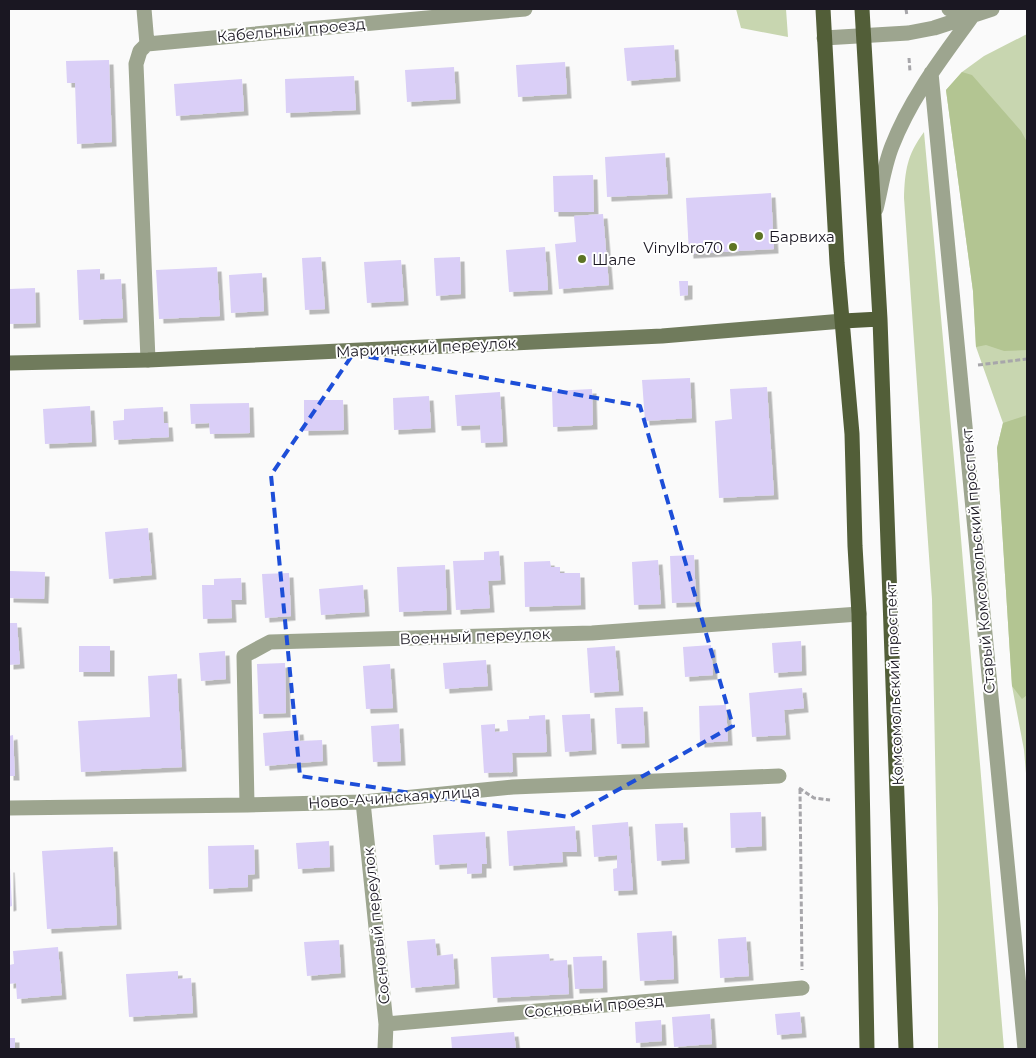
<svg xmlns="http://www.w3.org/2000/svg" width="1036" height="1058" font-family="Montserrat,sans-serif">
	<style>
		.green { fill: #c8d6b0 }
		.forest { fill: #b3c592 }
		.building { fill: #dacff7; filter: url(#shadow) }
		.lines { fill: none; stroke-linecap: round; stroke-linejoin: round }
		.path { stroke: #a7a6aa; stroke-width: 3; stroke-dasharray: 5 2.5; stroke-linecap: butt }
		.street { stroke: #9da58f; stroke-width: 15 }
		.secondary { stroke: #707b5c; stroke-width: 15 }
		.primary { stroke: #525e38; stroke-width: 15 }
		.marked { fill: none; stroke: #1d4ed8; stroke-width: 4; stroke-dasharray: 10 6; stroke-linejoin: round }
		.poi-dot { fill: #5d7424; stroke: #fff; stroke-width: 2 }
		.labels { text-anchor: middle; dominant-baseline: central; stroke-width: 4; stroke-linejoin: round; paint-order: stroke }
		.street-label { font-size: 15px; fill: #1a1722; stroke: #fff }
		.poi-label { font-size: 15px; fill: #1a1722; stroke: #fff; text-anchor: start }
	</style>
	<defs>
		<filter id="shadow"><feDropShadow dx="4.5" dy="4.5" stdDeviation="0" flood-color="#0004"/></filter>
	</defs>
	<rect width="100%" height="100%" fill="#fafafa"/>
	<path class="green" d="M736,9h50l2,28 -47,-9z
		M1027,34v751l-3,-35 -12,-64 -15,-238 6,-25 -27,-76 -3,-56 -27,-201 16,-18 22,-16z
		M924,132l34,371 46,546h-66v-141l-6,-309 -28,-401c1,-28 3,-43 20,-66z"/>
	<path class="forest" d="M962,72l10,3 49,56 6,11v208l-23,1 -18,-6 -10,2 -3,-56 -27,-201z
		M1027,415v280l-5,4 -10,-13 -15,-238 6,-25z"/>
	<path class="building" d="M674,45l2,32 -49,4 -3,-33z
		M109,60l3,82 -35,2 -2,-61h-8l-1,-22z
		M565,62l2,32 -49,3 -2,-32z
		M454,67l2,32 -49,3 -2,-32z
		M354,76l2,34 -70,3 -1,-34z
		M242,79l2,32 -68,5 -2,-32z
		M665,153l3,41 -61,3 -2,-40z
		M593,175l1,37h-40l-1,-36z
		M771,193l3,56 -85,5 -3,-56z
		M603,214l6,71 -50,4 -4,-45 21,-2 -2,-26z
		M545,247l3,43 -39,2 -3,-42z
		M321,257l4,52 -20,1 -3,-52z
		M460,257l1,37 -25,2 -2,-38z
		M401,260l3,41 -37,2 -3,-41z
		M217,267l3,49 -61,3 -3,-49z
		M100,269v11l21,-1 2,39 -44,2 -2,-50z
		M262,273l2,38 -33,2 -2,-38z
		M679,281h9v14l-8,1z
		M35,288l1,35 -27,1v-35z
		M690,378l2,40 -47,3 -3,-41z
		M767,387l7,108 -55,3 -4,-77 17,-2 -2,-30z
		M592,389l1,36 -40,2 -1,-36z
		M500,392l3,50 -22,1 -1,-18 -23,1 -2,-31z
		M429,396l2,32 -37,2 -1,-32z
		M304,400h39l1,30 -40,1z
		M249,403l1,30 -40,1 -1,-11 -18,1 -1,-20z
		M90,406l2,36 -47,2 -2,-35z
		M163,407l1,16h4l1,14 -55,3 -1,-19 11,-1v-11z
		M148,528l4,47 -43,4 -4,-47z
		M499,551l2,29 -13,1 2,27 -34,2 -3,-49 31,-1v-8z
		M694,555l2,47 -24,1 -2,-47z
		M658,560l3,44 -27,1 -2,-43z
		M550,561l1,6h9v6h20l1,32 -56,2 -1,-45z
		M445,565l2,45 -48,2 -2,-45z
		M9,571l36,1 -1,27 -35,-1z
		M289,573l2,43 -26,2 -3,-44z
		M241,578l1,22h-11l1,18 -29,1 -1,-34h12v-6z
		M363,585l2,27 -44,3 -2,-26z
		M9,623h8l3,41 -11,1z
		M801,641l1,30 -28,2 -2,-30z
		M711,645l2,30 -28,2 -2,-30z
		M79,646h31v26h-31z
		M615,646l4,45 -29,2 -3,-45z
		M225,651l1,28 -25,2 -2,-28z
		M486,660l2,26 -43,3 -2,-26z
		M285,663l1,50 -27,1 -2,-50z
		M390,664l3,44 -27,1 -3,-43z
		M177,674l5,93 -101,5 -3,-51 72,-4 -2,-41z
		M802,688l2,20 -20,2 2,25 -34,2 -3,-44z
		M726,705l2,36 -28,2 -1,-37z
		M643,707l2,36 -28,1 -2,-36z
		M590,714l2,36 -27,2 -3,-37z
		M545,715l2,37 -35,1 1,19 -29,1 -3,-48 14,-1v8l13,-1 -1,-11 22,-1v-3z
		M399,724l2,37 -28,1 -2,-36z
		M299,730l1,11 22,-1 1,21 -58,5 -2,-33z
		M13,735l2,41h-6v-40z
		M761,812l1,34 -31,2 -1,-35z
		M628,822l5,68 -19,1 -1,-22 4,-1v-13l-23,2 -2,-32z
		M683,823l2,36 -28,2 -2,-37z
		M575,826l2,26h-15l1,10 -54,4 -2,-35z
		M485,832l2,32h-5v9l-15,1v-11l-32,2 -2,-30z
		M329,841l1,26 -32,2 -2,-26z
		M254,845l1,29 -7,1v12l-39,2 -1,-43z
		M113,847l4,78 -70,4 -5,-78z
		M9,868h1l2,38 -3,1z
		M672,931l2,48 -34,2 -3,-48z
		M746,937l3,39 -29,2 -2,-39z
		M435,939l2,17 16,-2 2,30 -44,4 -4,-47z
		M339,940l2,33 -34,3 -3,-34z
		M58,947l4,48 -45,4 -1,-16 -7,1v-19l5,-1 -1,-13z
		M549,954l1,7 17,-1 2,34 -76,4 -2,-41z
		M602,956l1,32 -28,1 -2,-32z
		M178,971v8l13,-1 2,35 -64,4 -3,-43z
		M800,1012l2,21 -25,2 -2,-21z
		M710,1014l2,30 -38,3 -2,-30z
		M661,1020l1,21 -26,2 -1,-21z
		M514,1032l2,17h-64l-1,-12z
		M9,1038h6v11h-6z"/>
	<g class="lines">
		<path class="path" d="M906,9l1,7
			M909,58l1,14
			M978,365l49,-6
			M799,788l15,10 16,2
			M800,789l2,181"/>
		<path class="street" d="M144,9l3,35 -7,7 -4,13 12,296
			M949,9l24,6
			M824,38l84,-5 26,-5 58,-19
			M147,44l378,-35
			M931,73l94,976
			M876,209c5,-20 8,-43 16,-63 19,-49 50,-88 81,-131
			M363,802l23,222 -1,25
			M247,805l-3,-149 26,-14 322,-9 267,-19
			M9,808l238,-3 116,-3 150,-15 266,-11
			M386,1024l416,-36"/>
		<path class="secondary" d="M9,363l139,-3 514,-24 181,-15"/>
		<path class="primary" d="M823,9l14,254 15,171 3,112 4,68 8,435
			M862,9l18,310 26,730
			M843,321l37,-2"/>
	</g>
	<path class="marked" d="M353,354l287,52 93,320 -164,91 -269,-41 -29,-301z"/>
	<g class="poi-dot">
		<circle cx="759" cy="236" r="5"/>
		<circle cx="733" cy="247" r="5"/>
		<circle cx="582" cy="259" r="5"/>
	</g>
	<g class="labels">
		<g class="street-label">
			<text transform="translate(291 30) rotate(-5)">Кабельный проезд</text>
			<text transform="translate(426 347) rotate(-3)">Мариинский переулок</text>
			<text transform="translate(978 561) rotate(-95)">Старый Комсомольский проспект</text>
			<text transform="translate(475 636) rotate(-2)">Военный переулок</text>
			<text transform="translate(894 684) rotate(-92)">Комсомольский проспект</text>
			<text transform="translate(394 797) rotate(-4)">Ново-Ачинская улица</text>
			<text transform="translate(376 926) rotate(-96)">Сосновый переулок</text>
			<text transform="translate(594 1006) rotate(-5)">Сосновый проезд</text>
		</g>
		<g class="poi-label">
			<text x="769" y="236">Барвиха</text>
			<text x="723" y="247" text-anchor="end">Vinylbro70</text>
			<text x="592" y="259">Шале</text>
		</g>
	</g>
	<rect width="1036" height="1058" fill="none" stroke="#1a1722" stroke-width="20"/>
</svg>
